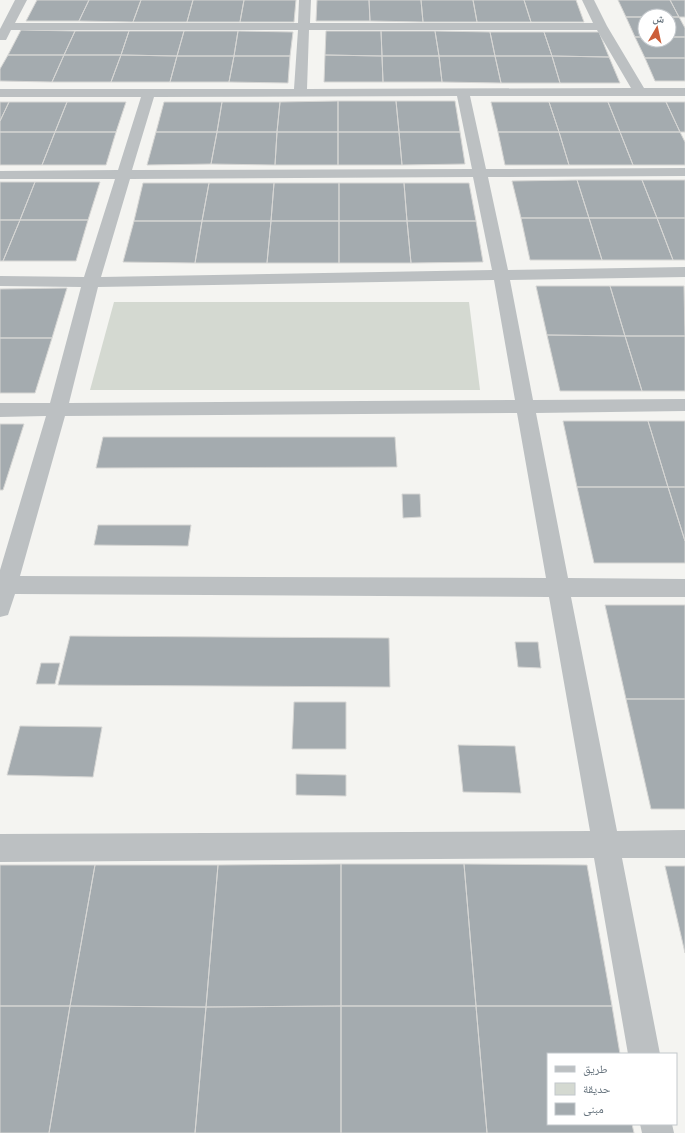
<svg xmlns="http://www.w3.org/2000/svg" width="685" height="1133" font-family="'Work Sans','Noto Naskh Arabic',sans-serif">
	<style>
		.green { fill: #d4d9d1 }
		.building { fill: #a4abaf; stroke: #d6d6d4 }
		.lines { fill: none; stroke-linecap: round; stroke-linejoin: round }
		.street { fill: #bcc0c2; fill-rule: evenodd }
	</style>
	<rect width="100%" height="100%" fill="#f4f4f1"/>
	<path class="green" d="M114,302h355l11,88h-390z"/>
	<path class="building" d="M37,0h52l-10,21h-53z
		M89,0h52l-8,22 -54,-1z
		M141,0h52l-6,22h-54z
		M193,0h51l-4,22h-53z
		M244,0h52l-2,22h-54z
		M317,0h52l1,21h-54z
		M369,0h52l2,22 -53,-1z
		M421,0h52l4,22h-54z
		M473,0h51l7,22h-54z
		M524,0h52l8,22h-53z
		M618,0h52l9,17h-53z
		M670,0h15v17h-6z
		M626,17h19v20h-10z
		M669,17h10l6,11v9h-16z
		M21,30l54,1 -11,24h-56z
		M75,31h54l-8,24h-57z
		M129,31h55l-7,25 -56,-1z
		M184,31h54l-4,25h-57z
		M238,31l55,1 -3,24h-56z
		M326,31h55l1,25 -57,-1z
		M381,31h54l4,25h-57z
		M435,31l55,1 5,24h-56z
		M490,32h54l8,24h-57z
		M544,32h55l10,25 -57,-1z
		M635,37h10v3h24v-3h16v21h-40z
		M8,55h56l-12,27 -52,-1v-12z
		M64,55h57l-10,27h-59z
		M121,55l56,1 -7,26h-59z
		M325,55l57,1 1,26h-59z
		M177,56h57l-5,26h-59z
		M234,56h56l-2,27 -59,-1z
		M382,56h57l3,26h-59z
		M439,56h56l6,27 -59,-1z
		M495,56h57l8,27h-59z
		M552,56l57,1 11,26h-60z
		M645,58h40v23h-30z
		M338,101v31h-61l3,-30z
		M338,101h58l3,31h-61z
		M396,101h59l5,31h-61z
		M0,102h9l-9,19z
		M9,102h58l-12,30h-55v-11z
		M67,102h59l-10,30h-61z
		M164,102h58l-5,30h-61z
		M222,102h58l-3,30h-60z
		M491,102h58l10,30h-61z
		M549,102h59l12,30h-61z
		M608,102h58l14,30h-60z
		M666,102h19v30h-5z
		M0,132h55l-13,33h-42z
		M55,132h61l-10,33h-64z
		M156,132h61l-6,32 -64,1z
		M217,132h60l-2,33 -64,-1z
		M277,132h61v33h-63z
		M338,132h61l3,33h-64z
		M399,132h61l5,32 -63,1z
		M498,132h61l10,33h-64z
		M559,132h61l13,33h-64z
		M620,132h60l5,10v23h-52z
		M577,180l12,38h-68l-9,-37z
		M577,180h65l15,38h-68z
		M642,180h43v38h-28z
		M0,182h35l-15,38h-20z
		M35,182h65l-12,38h-68z
		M143,183h66l-7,38h-68z
		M209,183h65l-3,38h-69z
		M274,183h65v38h-68z
		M339,183h65l3,38h-68z
		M404,183h65l7,38h-69z
		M521,218h68l13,42h-72z
		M589,218h68l16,42h-71z
		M657,218h28v42h-12z
		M0,220h20l-17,41h-3z
		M20,220h68l-12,41h-73z
		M134,221h68l-7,42 -72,-1z
		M202,221h69l-4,42h-72z
		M271,221h68v42h-72z
		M339,221h68l4,42h-72z
		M407,221h69l7,41 -72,1z
		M536,286h74l15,50 -78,-1z
		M610,286h74l1,50h-60z
		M67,288l-15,50h-52v-49z
		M547,335l78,1 17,55h-82z
		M625,336h60v55h-43z
		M0,338h52l-17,55h-35z
		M563,421h85l20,66h-91z
		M648,421h37v66h-17z
		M0,424h24l-21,66h-3z
		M103,437h292l2,30 -301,1z
		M577,487h91l17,54v22h-91z
		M668,487h17v54z
		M402,494h18l1,23 -18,1z
		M98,525h93l-3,21 -94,-1z
		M605,605h80v94h-59z
		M70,636l319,2 1,49 -332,-2z
		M515,642h23l3,26 -23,-1z
		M41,663h19l-5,21h-19z
		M626,699h59v110h-34z
		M294,702h52v47h-54z
		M20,726l82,1 -9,50 -86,-2z
		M458,745l57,1 6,47 -58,-1z
		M296,774l50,1v21l-50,-1z
		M341,864v142l-135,1 12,-142z
		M341,864h123l12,142h-135z
		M464,864l123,1 25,141h-136z
		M0,865h95l-25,141h-70z
		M95,865h123l-12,142 -136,-1z
		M665,866h20v87z
		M0,1006h70l-21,127h-49z
		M70,1006l136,1 -11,126h-146z
		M341,1006v127h-146l11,-126z
		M341,1006h135l11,127h-146z
		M476,1006h136l8,48h-72v70h84l2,9h-147z"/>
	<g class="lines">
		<path class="street" d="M15,0h12l-12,23h283l1,-23h12l-1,23h283l-11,-23h12l13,26 37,62h41v8h-215l16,73 199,-1v8l-197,1 20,93 177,-3v10l-175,3 23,120 152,-1v12l-149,2 32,165 117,1v18h-114l46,234 68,-1v28h-63l38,196h-32l-34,-196 -594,4v-28l590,-3 -41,-234 -534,-3 -7,21 -8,2v-47l46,-154 -46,1v-14h50l31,-116 -81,-1v-10l84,1 31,-98h-115v-8l118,-1 23,-73h-141v-8h294l4,-59h-287l-5,10h-6v-11zM309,30h288l34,58 -324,1zM457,96l15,73 -340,1 22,-73zM473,177l19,93 -391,7 29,-98zM494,280l21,120 -446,3 29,-116zM517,413l29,165 -526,-2 45,-160z
			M640,1124h32l2,9h-32z"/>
	</g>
	<rect x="547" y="1053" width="130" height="72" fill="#ffffff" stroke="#c2c7cb"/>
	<rect x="555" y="1066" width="20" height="6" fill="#bcc0c2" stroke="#c2c7cb"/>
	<text x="583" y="1073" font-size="12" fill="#67747e">طريق</text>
	<rect x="555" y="1083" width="20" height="12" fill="#d4d9d1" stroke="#c2c7cb"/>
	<text x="583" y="1093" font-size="12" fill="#67747e">حديقة</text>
	<rect x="555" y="1103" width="20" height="12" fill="#a4abaf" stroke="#c2c7cb"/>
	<text x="583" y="1113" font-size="12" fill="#67747e">مبنى</text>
	<g transform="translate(657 28) rotate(9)"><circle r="19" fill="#ffffff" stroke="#c2c7cb"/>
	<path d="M0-3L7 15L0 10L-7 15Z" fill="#cc5e39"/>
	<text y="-6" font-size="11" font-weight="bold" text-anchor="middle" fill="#67747e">ش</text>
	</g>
</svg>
